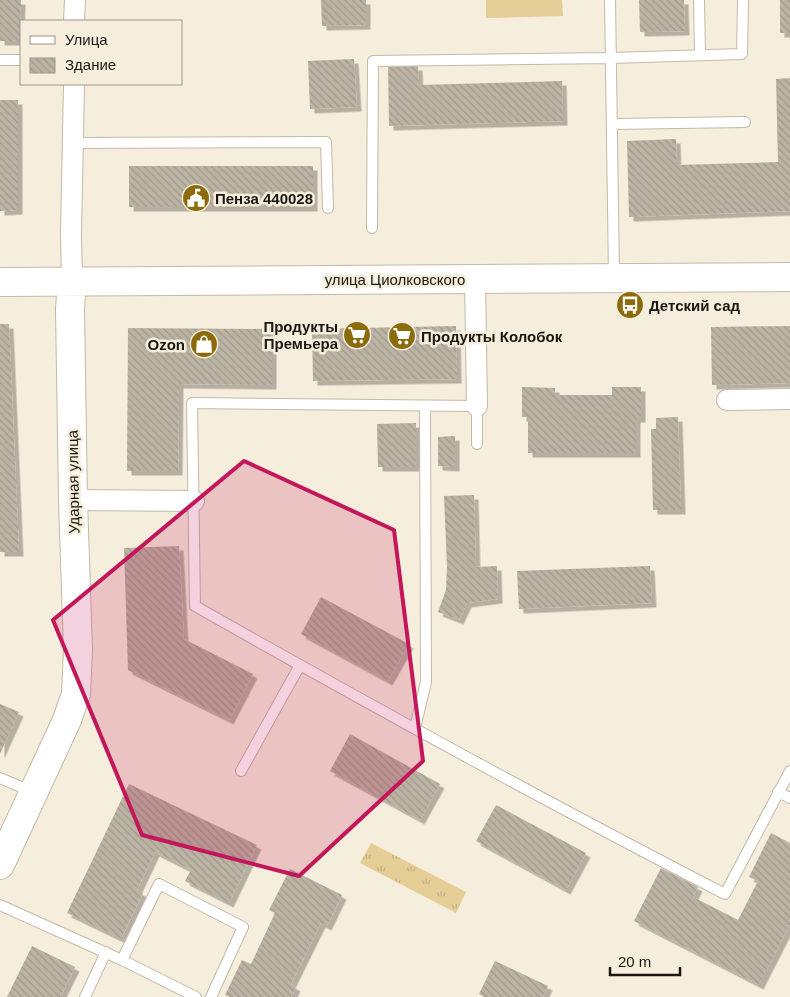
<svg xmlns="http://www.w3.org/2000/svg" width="790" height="997" font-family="Arial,sans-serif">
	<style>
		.grass { fill: url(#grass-tufts) }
		.pitch { fill: #e5cd96 }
		.building { fill: url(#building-back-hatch); filter: url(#shadow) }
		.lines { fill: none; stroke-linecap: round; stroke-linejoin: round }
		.lane-casing { stroke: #c2baaa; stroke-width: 12 }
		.street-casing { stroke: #c2baaa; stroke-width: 22 }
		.secondary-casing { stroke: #c2baaa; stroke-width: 30 }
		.lane { stroke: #fff; stroke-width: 10 }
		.street { stroke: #fff; stroke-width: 20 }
		.secondary { stroke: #fff; stroke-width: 28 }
		.marked { fill: #c2185b; fill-opacity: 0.2; stroke: #c2185b; stroke-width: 4; stroke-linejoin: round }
		.labels { text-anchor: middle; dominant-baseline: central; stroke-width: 5; stroke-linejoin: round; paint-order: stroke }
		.poi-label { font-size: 15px; font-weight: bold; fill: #1a1711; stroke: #f6eedc; text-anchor: start }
		.street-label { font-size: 15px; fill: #1a1711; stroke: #f6eedc }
	</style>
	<defs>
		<pattern id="grass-tufts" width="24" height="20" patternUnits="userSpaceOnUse" patternTransform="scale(1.25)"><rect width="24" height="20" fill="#e5cd96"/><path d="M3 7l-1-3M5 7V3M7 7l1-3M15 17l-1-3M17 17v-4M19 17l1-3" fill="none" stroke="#c4af80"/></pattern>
		<pattern id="building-back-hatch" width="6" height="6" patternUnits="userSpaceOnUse" patternTransform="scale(1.25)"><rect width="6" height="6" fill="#bbb3a3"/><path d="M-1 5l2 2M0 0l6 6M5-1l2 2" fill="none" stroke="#a0998b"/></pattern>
		<filter id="shadow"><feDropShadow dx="4.5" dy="4.5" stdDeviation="0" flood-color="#0004"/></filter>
	</defs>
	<rect width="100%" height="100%" fill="#f6eedc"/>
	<path class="grass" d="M371,843l95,49 -10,21 -96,-50z"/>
	<path class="pitch" d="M486,0h76l1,16 -77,2z"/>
	<path class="building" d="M0,0h21l-1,41h-20z
		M321,0h45v25l-44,1z
		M639,0h45l1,31 -45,1z
		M780,0h10v33h-10z
		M354,59l3,48 -47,2 -2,-48z
		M418,66l1,19 143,-4 1,40 -174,5 -1,-59z
		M790,78v133l-161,6 -2,-76 49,-2 1,26 101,-3 -2,-83z
		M0,100h18v110l-18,1z
		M129,166h184v41h-184z
		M0,324h9l10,228h-19z
		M456,326l1,53 -144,2 -1,-52z
		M790,326v57l-78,2 -1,-58z
		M128,328l144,1v56l-93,-1 -1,87h-51z
		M522,387l33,1v7h57v-8h29v31h-5v35h-108v-36h-6z
		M678,417l3,93h-28l-2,-81h5v-11z
		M416,423v44h-38l-1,-43z
		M455,436v31l-17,-1v-29z
		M474,495l2,72 21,-1 1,33 -31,4 -8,17 -21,-8 8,-22 1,-23 -3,-71z
		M179,546l5,93 69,35 -24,46 -101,-50 -4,-122z
		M650,566l2,37 -133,6 -2,-38z
		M321,597l88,47 -21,37 -87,-47z
		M0,704l19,8 -19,42z
		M350,734l90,50 -20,36 -90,-49z
		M129,784l128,61 -28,58 -44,-22 6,-11 -36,-18 -18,38 6,3 -22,46 -54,-26z
		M496,805l90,48 -20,37 -90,-49z
		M771,833l19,10v81l-31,61 -125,-64 27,-53 37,19 -5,10 45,23 20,-39 -9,-4z
		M290,869l52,26 -15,31 -6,-3 -30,61 5,3 -5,10h-61l-5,-2 17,-35 9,4 24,-51 -6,-3z
		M32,946l43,21 -15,30h-53z
		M495,961l53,25 -5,11h-59l-5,-3z"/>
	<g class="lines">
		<g class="lane-casing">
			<path id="lane" d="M610,0l4,276
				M699,0l1,55
				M0,60h21
				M612,124l133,-2
				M73,143l253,-1 2,66
				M372,228l1,-167 238,-3 131,-4 1,-54
				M477,444v-38l-285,-3 3,203c175,99 351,196 530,288l65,-123
				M415,728l11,-46 -1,-275
				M241,771l59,-106
				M0,778l33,14
				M778,792l12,6
				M0,905l122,55 37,-76 84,43 -32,70
				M122,960l74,37
				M85,997l21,-45"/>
		</g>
		<g class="street-casing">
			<path id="street" d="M74,21l1,-21
				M475,279l2,127
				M72,281l-1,-47 3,-150
				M727,400l63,-1
				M73,500l121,1"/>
		</g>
		<g class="secondary-casing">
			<path id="secondary" d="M0,282l790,-5
				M0,865l67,-145 9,-26 2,-44 -5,-150 -3,-191 2,-28"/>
		</g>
		<use href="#lane" class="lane"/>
		<use href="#street" class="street"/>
		<use href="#secondary" class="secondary"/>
	</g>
	<path class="marked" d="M244,461l150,69 29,231 -124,115 -157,-41 -89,-215z"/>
	<defs>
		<g id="civic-disc" transform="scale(1.4375)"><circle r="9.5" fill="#8b6b0c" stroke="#f6eedc"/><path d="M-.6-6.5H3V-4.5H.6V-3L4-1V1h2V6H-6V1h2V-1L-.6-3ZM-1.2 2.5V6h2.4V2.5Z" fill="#fff"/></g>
		<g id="bus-disc" transform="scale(1.4375)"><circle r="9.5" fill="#8b6b0c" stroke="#f6eedc"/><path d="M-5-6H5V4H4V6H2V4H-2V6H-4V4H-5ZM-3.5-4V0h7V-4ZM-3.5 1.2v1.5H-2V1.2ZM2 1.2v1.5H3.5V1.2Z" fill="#fff"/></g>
		<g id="supermarket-disc" transform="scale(1.4375)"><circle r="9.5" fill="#8b6b0c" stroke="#f6eedc"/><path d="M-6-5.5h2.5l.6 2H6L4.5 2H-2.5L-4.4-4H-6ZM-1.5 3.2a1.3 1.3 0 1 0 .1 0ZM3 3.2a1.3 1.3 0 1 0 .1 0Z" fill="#fff"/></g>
		<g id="shop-disc" transform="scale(1.4375)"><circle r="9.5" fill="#8b6b0c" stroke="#f6eedc"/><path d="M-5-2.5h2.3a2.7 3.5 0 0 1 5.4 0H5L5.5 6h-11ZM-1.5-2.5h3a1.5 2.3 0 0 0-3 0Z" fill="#fff"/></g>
	</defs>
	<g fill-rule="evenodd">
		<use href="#civic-disc" x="196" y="198"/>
		<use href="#bus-disc" x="630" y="305"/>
		<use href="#supermarket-disc" x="357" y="335"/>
		<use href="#supermarket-disc" x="402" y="336"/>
		<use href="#shop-disc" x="204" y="344"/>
	</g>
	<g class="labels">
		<g class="poi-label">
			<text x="215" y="198">Пенза 440028</text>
			<text x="649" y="305">Детский сад</text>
			<text x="338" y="326" text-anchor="end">Продукты<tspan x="338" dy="17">Премьера</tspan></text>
			<text x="421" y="336">Продукты Колобок</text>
			<text x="185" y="344" text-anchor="end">Ozon</text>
		</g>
		<g class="street-label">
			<text x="395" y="279">улица Циолковского</text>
			<text transform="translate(73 482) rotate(-91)">Ударная улица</text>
		</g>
	</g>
	<rect x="20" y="20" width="162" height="65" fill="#f6eedc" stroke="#9e988b"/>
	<rect x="30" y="36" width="25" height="8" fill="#ffffff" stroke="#9e988b"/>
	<text x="65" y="45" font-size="15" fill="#1a1711">Улица</text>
	<rect x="30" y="58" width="25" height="15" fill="url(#building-back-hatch)" stroke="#9e988b"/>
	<text x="65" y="70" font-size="15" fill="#1a1711">Здание</text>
	<path d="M610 967v8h70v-8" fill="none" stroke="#1a1711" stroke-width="2.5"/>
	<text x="618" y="967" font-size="15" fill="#1a1711" stroke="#f6eedc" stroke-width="4" paint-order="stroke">20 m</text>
</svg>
